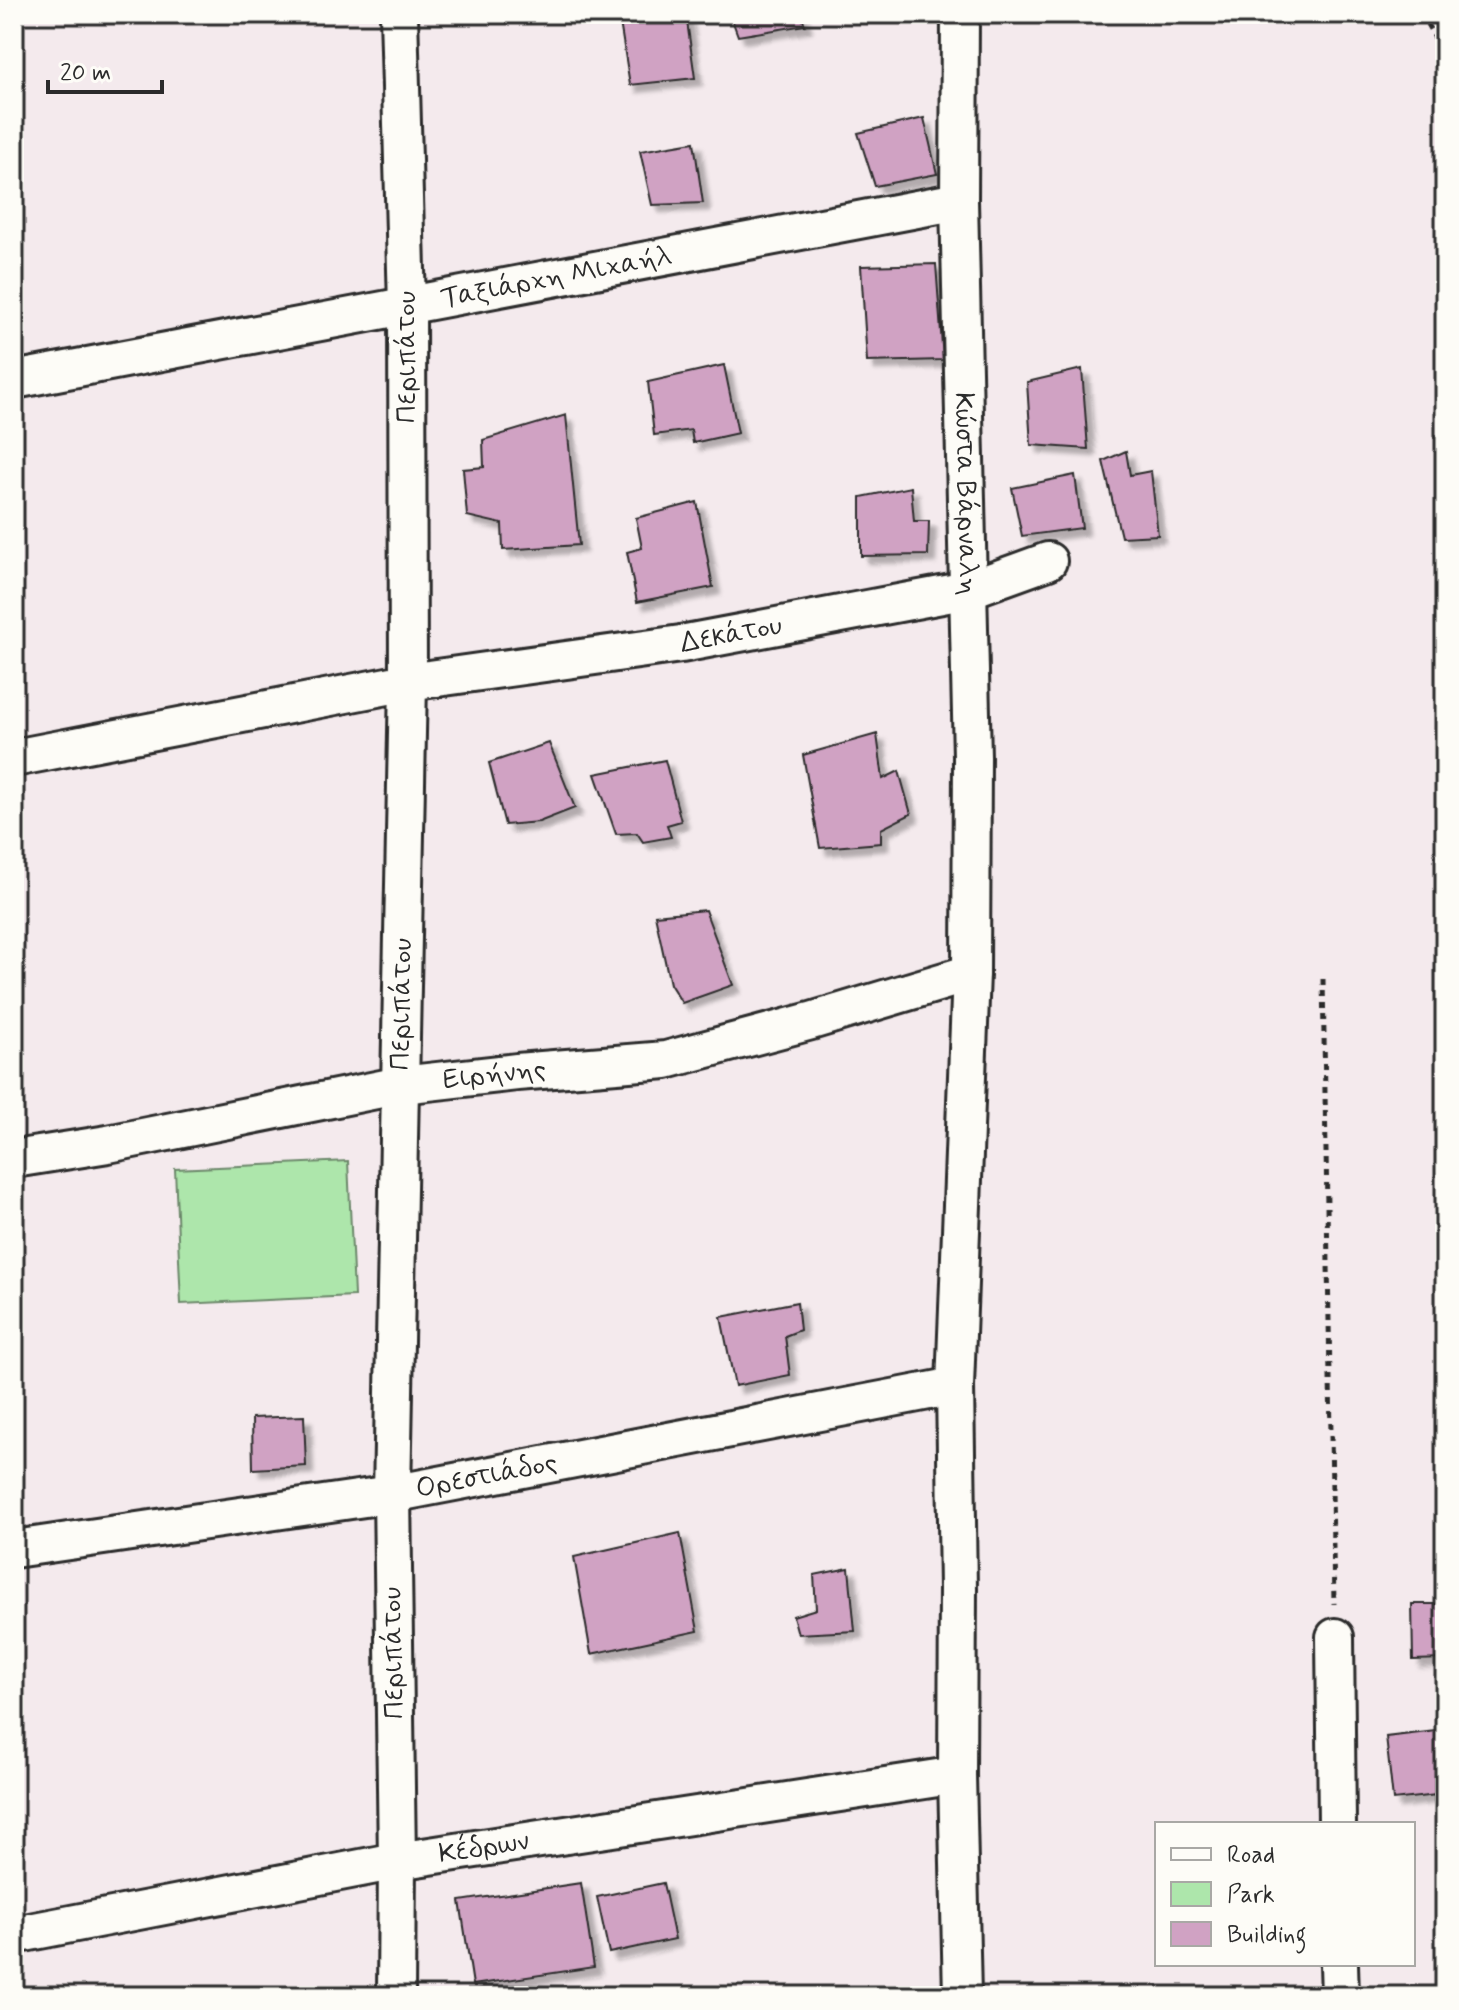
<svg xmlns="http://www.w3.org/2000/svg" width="1459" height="2010" font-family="Mynerve,sans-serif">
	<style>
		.green { fill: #ade6ab; stroke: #6c886b; stroke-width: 2 }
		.building { fill: #d0a2c3; stroke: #2b2b2b; stroke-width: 2; filter: url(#shadow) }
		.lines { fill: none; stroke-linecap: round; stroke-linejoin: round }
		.minor-casing { stroke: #2b2b2b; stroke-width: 42 }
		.path { stroke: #2b2b2b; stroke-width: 5; stroke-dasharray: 6 6; stroke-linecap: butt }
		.minor { stroke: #fdfcf7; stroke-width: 36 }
		.labels { text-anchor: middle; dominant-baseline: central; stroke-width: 8; stroke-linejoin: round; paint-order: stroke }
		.street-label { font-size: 28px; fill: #2b2b2b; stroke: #fdfcf7 }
	</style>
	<defs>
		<filter id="shadow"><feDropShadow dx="7" dy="7" stdDeviation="2" flood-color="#0004"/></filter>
	</defs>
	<rect width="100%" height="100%" fill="#f4eaed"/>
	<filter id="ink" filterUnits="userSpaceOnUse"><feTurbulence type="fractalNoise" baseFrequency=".0125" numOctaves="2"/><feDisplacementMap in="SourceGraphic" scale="16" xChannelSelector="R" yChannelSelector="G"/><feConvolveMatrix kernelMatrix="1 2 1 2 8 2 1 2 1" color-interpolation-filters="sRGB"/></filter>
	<g filter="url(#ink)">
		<path class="green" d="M348,1161l6,135 -173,8 -6,-135z"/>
		<path class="building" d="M686,14l9,64 -65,7 -10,-63z
			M730,14h71l4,11 -67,11z
			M924,118l13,56 -62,12 -17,-53z
			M694,142l9,61 -51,2 -12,-54z
			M936,264l7,96 -76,2 -6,-96z
			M724,365l14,68 -45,10 -2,-13 -37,5 -6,-53z
			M1082,369l6,80 -57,-4 -4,-63z
			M566,415l13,130 -76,5 -1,-26 -35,-8 -4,-47 21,-2 -1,-27z
			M1126,451l4,24 21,-4 7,64 -37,2 -18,-76z
			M1075,475l7,53 -60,8 -10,-48z
			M911,487l3,34h15l-1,34 -67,1v-59z
			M697,502l16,85 -76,15 -10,-50 15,-4 -6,-30z
			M877,734l6,45 16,-8 12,43 -30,15v14l-61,5 -17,-93z
			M549,743l26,65 -36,14 -34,3 -16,-62z
			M665,760l16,61 -14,4 4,12 -28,5 -6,-9 -21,1 -21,-60z
			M705,910l28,75 -51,18 -12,-19 -15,-69z
			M797,1302l3,28 -15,6 5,39 -55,11 -14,-69z
			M304,1416l2,50 -53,3 -1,-51z
			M680,1533l18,98 -107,23 -17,-97z
			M849,1568l6,63 -57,3 -5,-18 23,-7 -2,-34z
			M1412,1604h33v55l-32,1z
			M1445,1730v64l-52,6 -7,-63z
			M581,1883l13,84 -121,18 -13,-84z
			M663,1883l12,56 -66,14 -12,-56z"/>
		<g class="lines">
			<g class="minor-casing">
				<g id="minor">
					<path id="s1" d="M960,14l-1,187 13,556 -1,216 -16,413 3,203 -1,186 5,221"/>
					<path id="s2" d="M14,380l945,-179"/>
					<path id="s3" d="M14,758l394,-76 273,-38 287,-54 80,-29"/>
					<path id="s4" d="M14,1159l94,-15 293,-59 116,-13 149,-12 145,-39 160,-48"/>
					<path id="s5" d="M14,1549l378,-55 563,-108"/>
					<path d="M1335,1637l2,187"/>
					<path id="s6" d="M14,1935l383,-74 560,-86"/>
					<path d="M1339,1964l1,32"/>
					<path id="s7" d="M396,1996l1,-135 -5,-367 16,-812 -1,-376 -8,-292"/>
				</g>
			</g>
			<path class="path" d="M1421,14l24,41
				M1323,979l11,625"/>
			<use href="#minor" class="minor"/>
		</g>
	</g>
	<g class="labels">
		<g class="street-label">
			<text stroke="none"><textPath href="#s2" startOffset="552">Ταξιάρχη Μιχαήλ</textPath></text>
			<text transform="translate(407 357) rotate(-90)">Περιπάτου</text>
			<text stroke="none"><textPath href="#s1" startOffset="480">Κώστα Βάρναλη</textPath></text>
			<text stroke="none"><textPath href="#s3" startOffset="728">Δεκάτου</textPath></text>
			<text stroke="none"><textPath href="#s7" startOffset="992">Περιπάτου</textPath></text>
			<text stroke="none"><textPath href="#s4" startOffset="488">Ειρήνης</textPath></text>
			<text stroke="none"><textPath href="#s5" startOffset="478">Ορεστιάδος</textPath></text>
			<text transform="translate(394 1653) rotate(-91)">Περιπάτου</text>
			<text stroke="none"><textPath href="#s6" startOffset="478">Κέδρων</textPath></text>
		</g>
	</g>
	<rect width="1459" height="2010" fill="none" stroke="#fdfcf7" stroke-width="48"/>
	<rect x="24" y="24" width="1411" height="1962" fill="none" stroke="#2b2b2b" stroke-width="3" filter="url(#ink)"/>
	<rect x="1155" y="1822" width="260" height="144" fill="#fdfcf7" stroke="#a9a8a5" stroke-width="2"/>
	<rect x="1171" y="1848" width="40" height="12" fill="#fdfcf7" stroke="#a9a8a5" stroke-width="2"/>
	<text x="1227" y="1862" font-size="24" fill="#2b2b2b">Road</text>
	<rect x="1171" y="1882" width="40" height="24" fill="#ade6ab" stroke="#a9a8a5" stroke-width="2"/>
	<text x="1227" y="1902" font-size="24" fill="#2b2b2b">Park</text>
	<rect x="1171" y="1922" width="40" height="24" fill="#d0a2c3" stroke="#a9a8a5" stroke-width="2"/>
	<text x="1227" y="1942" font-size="24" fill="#2b2b2b">Building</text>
	<path d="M48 80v12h114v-12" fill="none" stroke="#2b2b2b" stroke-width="4"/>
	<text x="60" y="80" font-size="24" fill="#2b2b2b" stroke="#fdfcf7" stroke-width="6" paint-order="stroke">20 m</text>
</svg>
